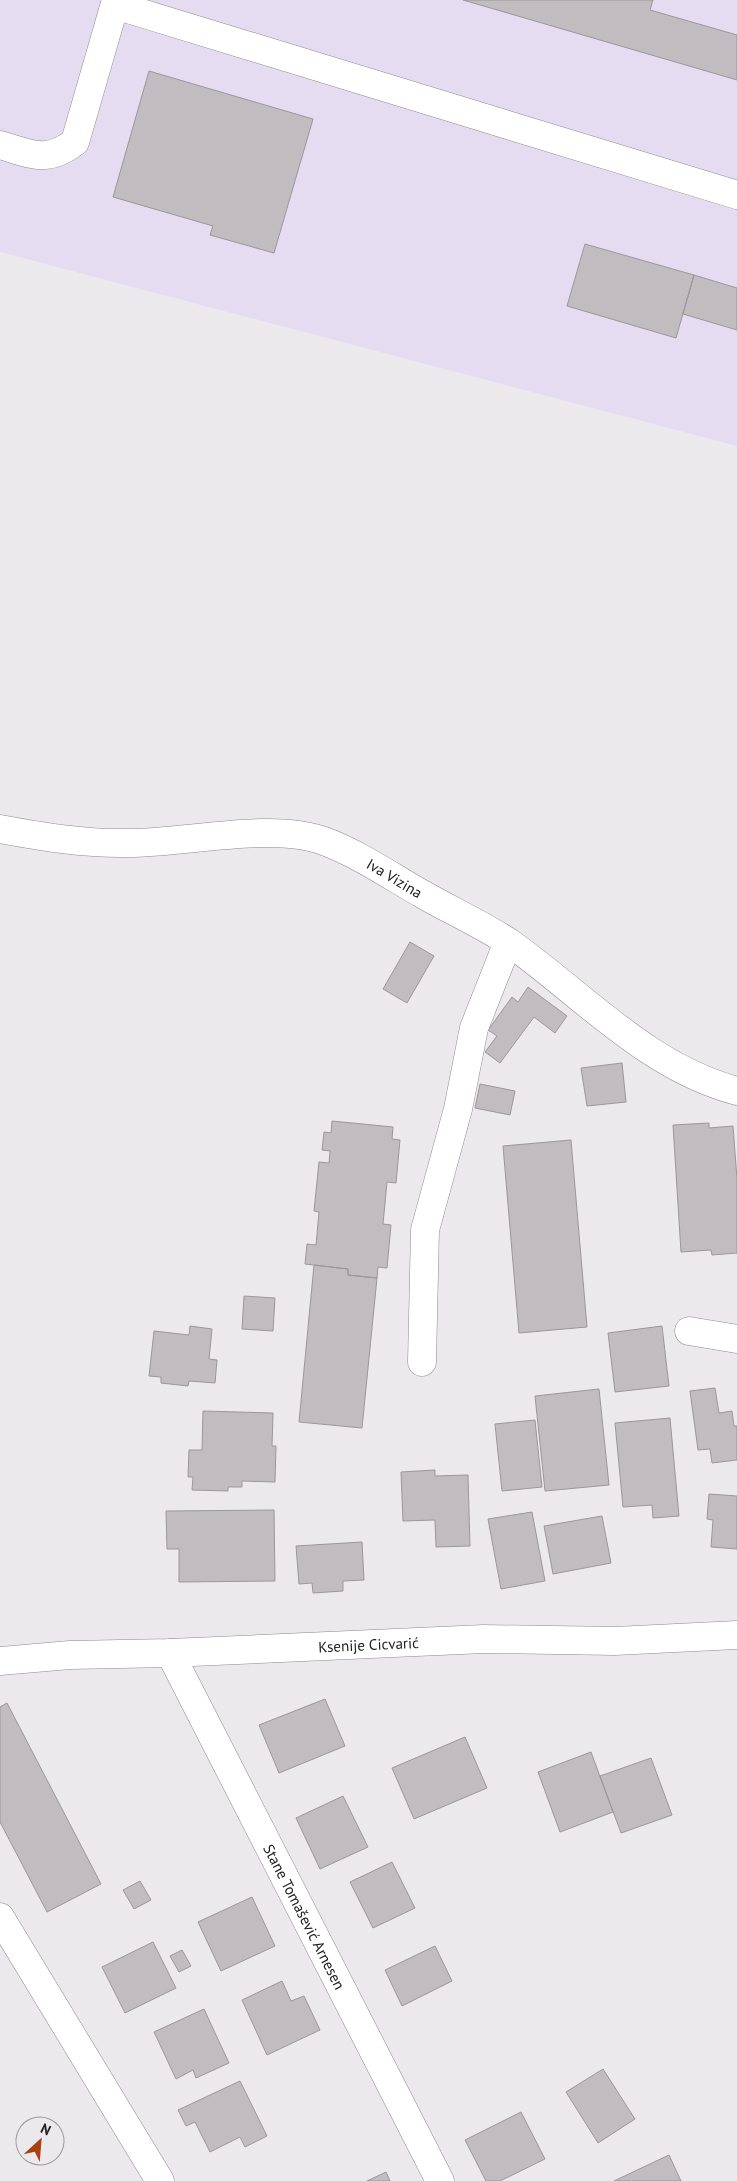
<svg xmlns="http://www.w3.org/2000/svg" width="737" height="2181" font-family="'PT Sans',sans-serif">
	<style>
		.industrial { fill: #e5dcf1 }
		.building { fill: #c0bcbf; stroke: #9b9799 }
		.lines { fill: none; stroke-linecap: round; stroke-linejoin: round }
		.minor-casing { stroke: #8c898d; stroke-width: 29 }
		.minor { stroke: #fff; stroke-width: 28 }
		.labels { text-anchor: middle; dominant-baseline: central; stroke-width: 4; stroke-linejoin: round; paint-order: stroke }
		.street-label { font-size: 15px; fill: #222122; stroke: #ece9ed }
	</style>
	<rect width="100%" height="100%" fill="#ece9ed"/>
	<path class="industrial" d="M0,0h737v446l-737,-194z"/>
	<path class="building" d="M463,0h190l-3,10 87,25v45z
		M149,71l164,48 -39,134 -64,-18 3,-9 -100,-29z
		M585,244l109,31 -18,63 -109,-32z
		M694,275l43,13v42l-54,-16z
		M410,942l24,14 -27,47 -24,-14z
		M528,987l39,29 -12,17 -21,-16 -34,46 -15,-11 12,-16 -9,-6 24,-33 6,5z
		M622,1063l4,39 -39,4 -6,-38z
		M480,1084l35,7 -5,24 -35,-7z
		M332,1121l61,6 -1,12 8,1 -4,43 -9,-1 -4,42 8,1 -4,43 -9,-1 -1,11 -29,-3v-6l-43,-5 2,-20 9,1 3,-33 -5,-1 5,-49 10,1 1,-12 -8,-1 2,-18 7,1z
		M709,1123v5l24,-2 4,53v74l-25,2 -1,-5 -30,2 -8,-127z
		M571,1140l16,187 -68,6 -16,-187z
		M314,1265l34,4v6l29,3 -15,150 -63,-6z
		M244,1296l31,2 -2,33 -31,-2z
		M190,1326l22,3 -3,30 8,1 -2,23 -26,-2 -1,5 -27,-3v-6l-12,-1 5,-45 35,4z
		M662,1326l7,60 -54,6 -7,-59z
		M715,1388l4,25 13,-2 2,15h3v34l-25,3 -2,-14 -12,1 -8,-59z
		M599,1389l10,96 -64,6 -10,-95z
		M203,1411l70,2 -1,33h4l-1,36 -33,-1v6h-14v4l-36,-1 1,-13h-5l1,-27h13z
		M670,1418l9,98 -26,2 -1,-13 -29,2 -8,-84z
		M535,1420l7,67 -40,4 -7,-67z
		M435,1470v6l33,-1 2,71 -34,1 -1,-27 -32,1 -2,-49z
		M709,1494l28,2v53l-26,-2 2,-27 -6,-1z
		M274,1510l1,71 -96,1v-33h-12l-1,-38z
		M532,1512l13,69 -44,8 -13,-70z
		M602,1516l9,47 -58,11 -9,-48z
		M362,1542l2,38 -21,1v10l-30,2 -1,-10 -13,1 -3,-38z
		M325,1699l20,47 -66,27 -20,-48z
		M7,1703l94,181 -54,28 -47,-90v-115z
		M465,1737l22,51 -73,31 -22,-51z
		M591,1752l22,60 -53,20 -22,-60z
		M651,1758l21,57 -51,18 -21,-57z
		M343,1796l25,51 -48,22 -24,-51z
		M392,1862l23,46 -42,20 -23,-46z
		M140,1881l11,19 -17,9 -11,-19z
		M252,1897l23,49 -54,25 -23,-49z
		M153,1942l23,46 -51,25 -23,-46z
		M435,1946l17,35 -50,25 -17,-36z
		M182,1950l9,16 -12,6 -9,-16z
		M282,1981l9,20 13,-5 16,34 -53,25 -25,-55z
		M204,2009l25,54 -33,15 -3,-8 -17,9 -22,-47z
		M603,2069l32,50 -37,24 -32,-51z
		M240,2081l27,55 -22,11 -5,-10 -30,15 -15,-30 -9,4 -8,-16z
		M521,2112l24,47 -45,22h-14l-21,-41z
		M669,2155l12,26h-67z
		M386,2172l4,9h-23z"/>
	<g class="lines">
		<g class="minor-casing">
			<g id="minor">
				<path d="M115,5l622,190"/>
				<path d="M0,145c32,9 46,19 75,-3l41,-142"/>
				<path id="s1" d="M0,829c43,8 86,15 129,14 57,0 142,-21 195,-2 35,13 68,36 100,54 28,16 59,30 86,48 73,52 137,124 227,148"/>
				<path d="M689,1331l48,8"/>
				<path d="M422,1362l3,-132 33,-121 16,-81 34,-86"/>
				<path id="s2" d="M170,1653l270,528"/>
				<path id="s3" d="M0,1661l70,-6 100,-2 314,-14 131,2 122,-6"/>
				<path d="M0,1917l160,264"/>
			</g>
		</g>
		<use href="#minor" class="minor"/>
	</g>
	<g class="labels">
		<g class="street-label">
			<text stroke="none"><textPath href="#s1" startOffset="406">Iva Vizina</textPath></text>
			<text stroke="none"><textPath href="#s3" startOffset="369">Ksenije Cicvarić</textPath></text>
			<text stroke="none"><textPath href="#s2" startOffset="296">Stane Tomašević Arnesen</textPath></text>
		</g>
	</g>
	<g transform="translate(40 2141) rotate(26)"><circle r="24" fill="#ece9ed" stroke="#9b999c"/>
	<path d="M0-4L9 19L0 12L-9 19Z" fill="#a74214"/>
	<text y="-8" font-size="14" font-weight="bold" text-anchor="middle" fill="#222122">N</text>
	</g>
</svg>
